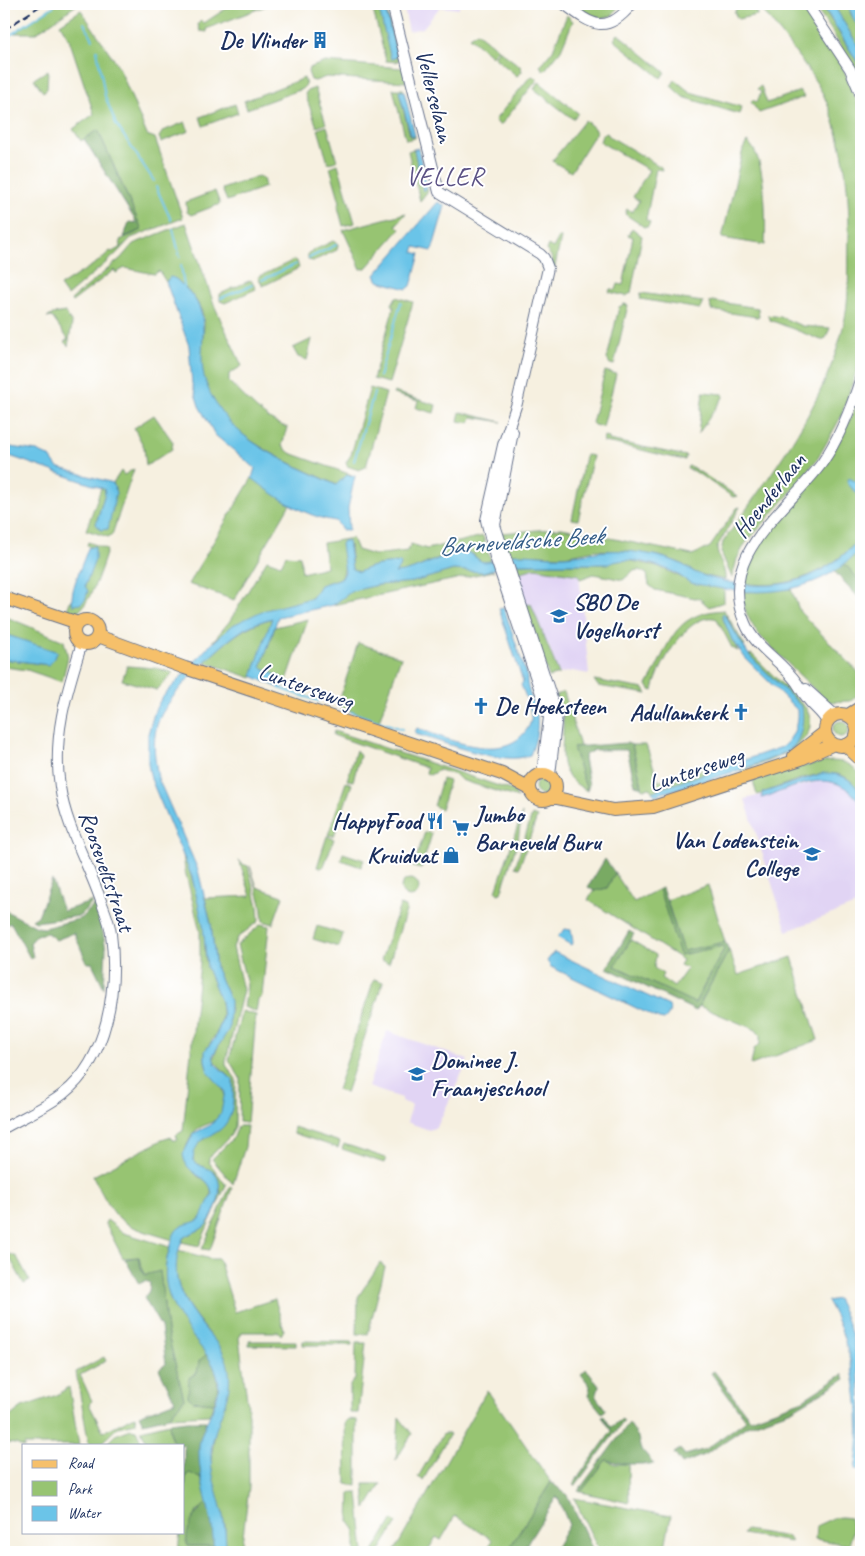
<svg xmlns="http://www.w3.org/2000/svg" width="865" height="1556" font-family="Caveat,sans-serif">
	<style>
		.built { fill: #e1d4f4 }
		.green { fill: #97c472; stroke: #597a68; fill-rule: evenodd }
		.forest { fill: #79aa64; stroke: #4a6c61 }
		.water { fill: #6bc4e8; stroke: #437aa3 }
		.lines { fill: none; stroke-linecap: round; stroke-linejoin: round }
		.stream { stroke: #6bc4e8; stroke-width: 2 }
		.minor-casing { stroke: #68738c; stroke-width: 12 }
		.major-casing { stroke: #68738c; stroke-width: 14 }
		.minor { stroke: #fff; stroke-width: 10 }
		.major { stroke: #f6c06b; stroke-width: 12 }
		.rail { stroke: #1b2f5e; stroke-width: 2; stroke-dasharray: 8 4; stroke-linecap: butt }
		.labels { text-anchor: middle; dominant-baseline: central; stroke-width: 4; stroke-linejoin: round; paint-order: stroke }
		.poi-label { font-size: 24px; font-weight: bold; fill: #1b2f5e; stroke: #fff; text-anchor: end }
		.street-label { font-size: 24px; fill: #1b2f5e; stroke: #fff }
		.neighbourhood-label { font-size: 25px; letter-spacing: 1px; fill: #5a5184; stroke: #fff }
		.water-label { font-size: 25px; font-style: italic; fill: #335c87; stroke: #fff }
	</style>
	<rect width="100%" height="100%" fill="#fff"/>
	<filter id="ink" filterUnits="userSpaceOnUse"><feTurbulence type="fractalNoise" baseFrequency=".02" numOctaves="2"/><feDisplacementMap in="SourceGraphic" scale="10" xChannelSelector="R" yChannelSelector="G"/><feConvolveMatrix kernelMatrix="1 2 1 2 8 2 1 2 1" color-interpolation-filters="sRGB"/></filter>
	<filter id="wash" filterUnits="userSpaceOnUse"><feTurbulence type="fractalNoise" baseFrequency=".0096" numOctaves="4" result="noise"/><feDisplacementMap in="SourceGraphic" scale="20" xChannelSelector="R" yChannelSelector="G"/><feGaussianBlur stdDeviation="1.12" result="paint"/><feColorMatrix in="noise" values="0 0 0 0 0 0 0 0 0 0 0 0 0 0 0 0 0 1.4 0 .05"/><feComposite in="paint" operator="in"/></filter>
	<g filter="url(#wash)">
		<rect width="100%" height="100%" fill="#f6f0e0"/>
		<path class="built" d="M403,4h56v5l-19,-2 -17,21 -14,3z
			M535,568l44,7 10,99 -17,-3 -13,3 -10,-28 -24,-41 -10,-31z
			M824,780l21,6 16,18v99l-74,28 -42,-132z
			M387,1031l81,29 -31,67 -8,3 -22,-8 5,-17 -11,-4v-3l-33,-11z"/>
		<path class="green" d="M56,4h22l-42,29h-22z
			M233,4h38l-65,25 1,3 -7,-1 -2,-6 3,-5 3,3z
			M571,4h49l-8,12 -18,4z
			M734,4h11l12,9v2l-19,4 -4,-7 2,-1z
			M751,4h49l42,61 19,47v245l-20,60 -23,41 -26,33 -47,53 -8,15 -5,19 -11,-26 2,-10c49,-70 105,-139 122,-224 5,-27 3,-57 4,-84 0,-49 -5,-95 -26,-140 -12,-23 -39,-55 -55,-77l-7,-8z
			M812,4h9l40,64v14l-31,-54z
			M833,4h19l-2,9 11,16v22z
			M386,7l13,53 -3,2 -10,-1 -13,-51zM385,8l12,49 -5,2 -12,-50z
			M81,10l38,57 28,68 8,3 28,80 -52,20 -16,17 -48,41 -7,-10 39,-25 11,-10 2,1 9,-5 -1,-7 22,-10 -44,-100 -17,11 -8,-12 21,-15 -25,-75 -9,-15z
			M567,15l6,6 -12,29 -17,21 -4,-5 13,-16z
			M477,32l21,17 -6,7 -23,-19z
			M618,34l47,38 -4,6 -47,-38z
			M499,50l22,17 1,5 -5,4 -23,-19z
			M325,62l78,6 3,14 -80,-5 -11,4 -4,-1 -3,-8 1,-4z
			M48,70l-1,19 -4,3 -9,-13z
			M533,76l4,4 -37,46 -5,-6 34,-42z
			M304,78l2,7 -4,4 -55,20 -3,-8z
			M675,80l15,12 52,15 -3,7 -56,-17 -12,-11z
			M539,82l39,31 -5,6 -39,-30z
			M761,86l6,17 33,-12 4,6 -45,16 -8,-11 1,-2 5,2 4,-10 -4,-3z
			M315,88l11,36 -9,3 -12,-33 2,-3z
			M393,89h10l1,2 -5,1 11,44h5v2l-9,2z
			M235,104l3,9 -35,13 -3,-9z
			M585,120l12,11 -26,41 -19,-11z
			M185,122l4,9 -28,11 -2,-5 4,-6z
			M327,126l10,35 -9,2 -10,-34z
			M607,133l2,3 52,31 1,3 -6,-1 -10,51 4,2 -2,5h-4l-19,-13 2,-5 5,3 7,-11 -6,-4 16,-27 -49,-28 2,-7z
			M747,142c20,12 19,81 18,103l-43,-7 21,-89z
			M414,149l9,41 4,-3 1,4 -8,10 -12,-50z
			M338,164l17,59 -12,3 -5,-19 2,-5 -10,-35z
			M258,176l5,2 2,9 -38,14 -5,-12z
			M215,191l5,13 -29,11 -4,-3 -1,-10z
			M406,213l-10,12 4,4 -34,39 -5,1 -18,-39z
			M186,223l29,84 27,59 -13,8v8c16,14 36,40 58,45l-5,19 8,7 62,22h-5l-10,10c-55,-27 -136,-54 -137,-129 0,-10 4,-20 4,-30 1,-19 -15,-36 -28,-47h-8l-2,3 -7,-11 -5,3 -29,-6 -9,5 -2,-3 -42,32 -1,-2 50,-42 12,-14z
			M632,228l10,8 -11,57 -5,3 -17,-4 1,-3 6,1 2,-6 5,1 10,-48 -5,-2z
			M559,237l2,1 -7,33 -3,-15 -5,-6 2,-5 5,3z
			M333,241l5,3 -1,6 -24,11 -5,-1v-7z
			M294,260l3,1 2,7 -36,18 -5,-9z
			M251,280l5,9 -31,14 -5,-2v-7z
			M641,293l62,9 -3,7 -60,-10z
			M396,297l17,5 -24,81 -16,-4 21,-72 -2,-3z
			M712,301l46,7 1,8 -2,1 -46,-7 -1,-8z
			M624,304l4,1 -14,60 -4,-1 -3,-5 12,-52z
			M65,312l7,12 -4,22 -4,-4 4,-3 -16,-22 -5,1 6,-4z
			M767,315l14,2 21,9 28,2 -4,10 -5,2 -51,-20z
			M312,339l-5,21 -9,-3 -5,-9z
			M605,371l11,3 -13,53 -9,-2 -2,-2z
			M370,388l16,5 -20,74 -7,3 -12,-4 -1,-4 5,-7z
			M394,392l42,13 -2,8 -18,-5 2,-7 -25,-7z
			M703,392l20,2 1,2 -26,38z
			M861,392v145c-29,34 -72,54 -117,46 -5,-30 66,-93 83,-122 14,-22 25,-44 34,-69z
			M460,412l42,10 -30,-5 -2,6 -12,-2z
			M154,415l19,27 -1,7 -26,17 -2,-19 -10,-19z
			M604,436l5,2v2l77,16 -1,4c-28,-5 -54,-14 -82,-18z
			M587,455l6,1 -15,64 -6,-1 13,-63z
			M688,466l4,1 45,29 -4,1 -39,-26 -7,-2z
			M134,469l-22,66 -4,2 -22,-7 15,-42 3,1 1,4 -9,31 17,-13c-3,-10 6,-18 0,-28l8,-12 3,4z
			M252,478l38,26 -56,96 -46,-16z
			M740,507l-23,40c0,12 9,20 8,33l-27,-6 -18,-11 -20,-7 -35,-5 -30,-1 -31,6 -56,-2 -7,-21 61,-5 130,27 18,-8 27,-39z
			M483,536l8,25 -10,1 -8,-8 -30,2 -38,17h-11l7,-8 -1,-3c-19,4 -23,1 -41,10l-7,-3 -2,-24 -8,33 -22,7 -8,13c-41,11 -66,17 -100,44l17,-20 38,-62 14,5 5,-10 14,1 2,17 24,-6 -3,-24 29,-5 5,12 17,5 33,-4 4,-7 16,5z
			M88,542l17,6 2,3c-6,17 -15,49 -28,60l-13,1 5,-13 1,3c16,-19 23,-31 18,-55l-3,-2z
			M861,548v34l-17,-19z
			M626,560l31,6 34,16 33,7v13l-15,5 -9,-8 -45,-9 -6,-5 -2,-11 -8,-4 -6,1 -10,9 -29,-6 -14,5 -1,-4 -44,-7 -20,6 -4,-10h98l6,-3z
			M453,570l41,1 -161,34 18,-14 27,-6 35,-3z
			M791,589l9,23 61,63v17l-10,9 -24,1 -68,-67c-9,-13 -17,-26 -16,-43z
			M531,604l28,70 -10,3 -24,-72z
			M724,610l21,36 -2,1 -2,-3 -15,-29 6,25 6,11 -6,-3 -15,-29c-28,-10 -60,49 -64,72l-3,-1 -3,-5c23,-38 23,-72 77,-75z
			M4,616l60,25 4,16 -6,25 -35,-12 -23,-3v-8l45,6 8,-13 -53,-18z
			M273,618l-21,60 -47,-16c20,-20 40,-37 68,-44z
			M308,619l-22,64 -3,-4 -22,-12 14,-40z
			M358,643l43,14 -22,64 -42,-15z
			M752,654l54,54c21,37 -40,54 -65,63v-3l26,-8 25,-12 10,-41 -53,-52z
			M127,666l29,2 17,5 -16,17 -35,-10z
			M594,680l50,9 3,5 -49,-8z
			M564,692l16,54 -7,1 14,44c-34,-19 -23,-37 -24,-70 0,-9 -5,-18 -7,-26z
			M833 729a8 8 0 1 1 16 0a8 8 0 1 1-16 0Z
			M334,731l180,60 4,7 -57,-18 -5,-5 -17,-5 -9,5 -4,-2 1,-5 -94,-33z
			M632,745h14l13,37 4,-3 3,3 67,-23 3,4 -84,29 -1,-4 -8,1z
			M356,750l4,6 -7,25 -6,-1z
			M830,761c16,0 21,3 31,14v18c-6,-8 -13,-17 -24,-19 -26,-3 -56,13 -80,21l-4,-14 32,-11z
			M535 787a9 9 0 1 1 18 0a9 9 0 1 1-18 0Z
			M442,779l7,2 -8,28 -7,-3z
			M346,782l6,2 -18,52 -6,-1z
			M522,813l-4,27 -17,53 -3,1 -2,-3z
			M532,815l5,2 -18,51 -4,-1z
			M425,832l7,2 -11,35 -8,-2z
			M327,836l7,3 -10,27 -4,2 -3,-1z
			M343,853l21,7 -3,7 -20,-7z
			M183,854c9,23 16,46 20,70 3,14 0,31 5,45 4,15 16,30 14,47 -1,19 -19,29 -17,44 2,21 25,22 19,46 -6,21 -19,15 -30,26 -4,5 -6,12 -9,17l12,27 8,4 6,7c1,11 -5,30 -16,35 -11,5 -19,3 -22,18 -53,-16 -55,-14 -80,-64l69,-36 9,-3 1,3h6l-2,-5 7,-4 17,-169v-31l-15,-60z
			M239,860l3,4 6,2 10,40 1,15 -22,17 -4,9 10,43 -17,71v4l10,14 -1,47 -4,9 -22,23v4l17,23 -27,61 -18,-4c4,-11 18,-9 25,-17l15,-34 -6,-18 -21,-11c-7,-22 26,-28 34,-43 7,-12 5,-26 5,-39l-20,-20 18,-50 -3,-14 -12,-27 -5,-45 -6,-26 46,-2z
			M250,866l7,21 26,9 -10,28 -10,-3 -2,-17z
			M615,873l19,29 25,-13 21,66 43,-9 1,3 -30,55 -79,-38 16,-26 25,15 -2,13 9,6 -2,4 13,9 13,-18 -7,-4 3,-5 -95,-60 6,-9 13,-3z
			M401 888a9 9 0 1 1 18 0a9 9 0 1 1-18 0Z
			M708,885l17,57 -42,9 -16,-51z
			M400,905l7,3 -18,55 -8,-3z
			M261,924l8,2 -7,70 -4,4 -2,12 -12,-5 3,-22 -10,-40z
			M317,926l26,8 -4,13 -26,-8z
			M729,950l9,25 54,-18 26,83 -67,25 3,-16 6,-5v-9l-4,-5 -57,-24z
			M374,979l9,3 -37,111 -9,-3z
			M242,1011l14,4 -9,108 -8,-1 1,-44 -11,-18z
			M238,1126h9l-2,21 -12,37 -21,-25 22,-22z
			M294,1127l46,15 -2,6 -45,-15z
			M344,1144l42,14 -2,5 -42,-14z
			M230,1187l2,1 -22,62 -8,-1z
			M107,1220l17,13 46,14c-15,45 11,73 37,107 -9,7 -6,17 -14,22v25l21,2 -5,12 -40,2 15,-18 -17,-68 -7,-60 -15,5 -4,-8 -2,-11 -16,1 -18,-35z
			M178,1250l32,9h9l16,53 40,-13 9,31 -3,5 -2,-3h-37l-3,6 10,77v72l-8,65h-15l-1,-27 -12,-42 -2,-22 14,-105c-21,-35 -59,-61 -47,-106z
			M7,1253l10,4 13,24 -6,3z
			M380,1263l5,4 -17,67h-11l1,-37z
			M249,1341h47v5l-47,-1z
			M303,1341l49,1v3h-49z
			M356,1343h10l-8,70h-8v-28l5,-6z
			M104,1357l2,4 -26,14 12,26 -3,3 14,28 32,-16 1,7 -18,4 -19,18h-10l-13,-73z
			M69,1387l10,58h-55v3l-8,-4 -12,-1v-22l18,-14 35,-12z
			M487,1390l64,92 -44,70h-22l8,-12 -38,-24 -14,24 -5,-3 -9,15h-33z
			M399,1417l13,17 -16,26z
			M348,1419l9,1v66l-11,-2 -1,-62z
			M169,1423l2,15 4,7h-27l-7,-15z
			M131,1429l5,1 7,15h-29l-5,-3 -4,3 10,-10z
			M443,1434h7l-27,46 -5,-3z
			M606,1460l9,4h13l1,39 -48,-11z
			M190,1472l11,7 7,24 -11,8 -11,30 2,5h26l-1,6h-35l2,-20h4l2,-57z
			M364,1484h17l-15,25z
			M350,1493h8l6,59h-9v-23l-6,-8z
			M574,1498l97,18 -7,36h-61l-7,-7z
			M841,1517l9,1 3,13 -4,14 -34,-6 1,-13 17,-8z
			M392,1520l5,3 -18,29h-6z
			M746,1530l42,7 3,5 -48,-8z"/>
		<path class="forest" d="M98,130l44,100 -18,7 5,-15 8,1 -53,-84z
			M844,563l17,19v18l-28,-30z
			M627,743l5,2 10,42 -7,-2 -8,-35h-33l-9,5 -1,4 5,26 -2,6 -14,-44z
			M605,859l10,14 -8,15 -13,3 -6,-4z
			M52,880l11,31 31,-10 -14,15 -44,6 -4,-2 6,-4z
			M662,888l21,63 42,-9 4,8 -33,61 -89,-43 22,-37 5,3 -19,32 80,37 29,-54 -1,-3 -43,9 -21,-66z
			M94,905h4l8,44 -2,39 -12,-25h-5l-13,-30 -18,7 -9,-7 -10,2 -7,8 3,14 -3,1 -19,-35 -7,3v-16l33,17 7,1 38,-10z
			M139,1257l2,11 4,7 15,-4 7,60 17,68 -15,18 -26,6 -4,-8 36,-14 -16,-32 7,-5 -5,-37 -17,-29 5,-7 1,-8 -5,-2 -6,3 -14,-25z
			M207,1354c11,17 14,30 7,49l-21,-2 -5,-4 1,-19 8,-5 2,-12z
			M586,1369l13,17 -3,11 10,13 -4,3 -14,-17 2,-10 -9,-12z
			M714,1371l36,48 53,-19 40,-26 2,5 -53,31 -45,16 -41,28 -24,10 -8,-11 6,-4 5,6 21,-6 40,-29 -35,-47z
			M604,1416l7,11 11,-8 2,2 -49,65 -2,-2 39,-53 -10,-14z
			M188,1421h18l-7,25 2,33 -11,-6 -4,2 -2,29v-59h-9l-4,-7 -2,-15z
			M629,1423l9,14 2,10 14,17h-30l-18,-4 -25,32 -3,-1z
			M551,1482l16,13 27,57h-41l16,-27 -12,-29 -35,56h-15z
			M208,1503l6,27v16h-26c-6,-11 8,-38 20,-43z"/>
		<path class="water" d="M822,4h11l28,47v17z
			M852,4h9v25l-7,-8 -5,-13z
			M385,8l12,49 -6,2 -12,-50z
			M399,91h5l11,45h-4z
			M418,148l9,39 -4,4 -9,-42z
			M438,202l7,4 -13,45 -17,-4 -2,5 7,2 -9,32 -4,3 -29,-8 -3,-6z
			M170,277c6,1 8,4 12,8 37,31 11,61 24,98 21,59 80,77 130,102l11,-10 8,1 -7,32 1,22h-7l-6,-9c-31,-4 -60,-24 -84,-43l3,-10 -40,-33 -16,-29 -7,-22 -3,-38 -23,-64z
			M4,446l33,5 13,6 7,10 56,16 3,10 -8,36 -7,1 -5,-6 9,-31 -1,-4 -100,-35z
			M849,478l12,6v14l-14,-15z
			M861,537v11c-36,42 -91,50 -143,40 -9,-2 -18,-3 -27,-5 -5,-2 -10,-7 -16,-10 -17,-9 -49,-18 -66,-9h-98l-28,8 -30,-2 -40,12 -35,3 -26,6 -19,14 -55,12 -17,50 22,12 3,4 -3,4 -4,1 -27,-12 20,-58c-10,3 -19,6 -28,11 -25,16 -79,68 -87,96 -5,18 -2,35 1,53l40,92 13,54 5,45 14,32 -1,28 -16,26 2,9 18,16c0,16 2,33 -9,46 -13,14 -28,9 -31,33 5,9 16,7 22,15 11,12 0,43 -11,53 -6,5 -15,6 -21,11 -17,42 0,63 26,96 8,9 17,20 19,32 7,30 -14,56 -17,85 -1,22 6,39 11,60 3,14 4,27 4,41h-13c3,-36 -16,-68 -14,-105 2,-24 24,-45 19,-69 -3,-13 -11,-23 -19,-33 -23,-31 -43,-57 -29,-97 2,-6 3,-16 9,-20 6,-5 14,-4 21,-9l12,-25c-2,-21 -26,-16 -29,-40l11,-21 17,-8 10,-12 4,-22 -17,-19 -3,-12v-10l9,-10 6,-14 3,-10 -2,-15 -14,-33 -4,-43 -11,-48 -41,-98 -3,-15v-30l7,-24 6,-11 46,-51 26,-23 29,-14 50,-13 8,-13 22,-7 3,-6 -4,-28 2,-3h5l4,28 7,3c18,-9 22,-6 41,-10l1,3 -6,8c23,-1 44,-19 68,-21 11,-1 14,11 23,10 7,0 14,-6 21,-7 18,-3 38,2 57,1 20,-1 39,-7 60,-5 18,1 39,5 55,12 7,3 13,9 20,11 24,9 57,14 82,10 31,-4 60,-23 80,-47z
			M95,546v14l-10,26 3,5 -3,9 -5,4 -7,1c-5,-12 11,-44 15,-57z
			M504,608l23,69c-1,13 8,26 10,39 2,12 -2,28 -7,39 -25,12 -87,-13 -114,-21l-1,-2 2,-4c30,11 84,35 108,4 4,-5 7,-11 6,-17 -1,-10 -6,-20 -10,-30l2,-3 -24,-73z
			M723,613l26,42 53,52c2,13 0,30 -9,40 -14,14 -113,41 -138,48l-3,-3 2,-1 128,-44c12,-10 16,-22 15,-37l-51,-51 -14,-19 -10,-24z
			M4,634l54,18 -9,13 -45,-6z
			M823,773c20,0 38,9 38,31 -28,-40 -61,-18 -99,-6v-5z
			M565,929l6,1 2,12 -2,3 -14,-8z
			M554,952l115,54c2,6 -1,11 -5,14l-5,-1 -108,-52 -4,-6z
			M837,1299c28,49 24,116 24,173l-6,-3c10,-47 -2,-127 -28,-168z"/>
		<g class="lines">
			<path class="stream" d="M84,23l9,16
				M4,39l50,-33
				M97,50l8,46 11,28 38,57
				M156,187l15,33
				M173,229l7,28
				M309,258l27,-13
				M181,265l3,22
				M262,280l34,-16
				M221,298l31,-13
				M379,377l22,-75
				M354,461l20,-68
				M279,688l40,13
				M351,712l51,17"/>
		</g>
	</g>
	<g filter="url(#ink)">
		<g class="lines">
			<g class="minor-casing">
				<path id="minor" d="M392,4l47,188 101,62 4,4 4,10 -31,135 -14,42 -17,75 9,37 54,160 -7,57
					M564,4c28,21 42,32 68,0
					M807,4l43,65 11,26
					M513,432l-18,93 62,189 -7,61
					M806,689l29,26
					M827,722c-4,-8 -11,-13 -17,-20 -5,-6 -9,-12 -13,-19 -15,-22 -42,-35 -52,-60 -30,-67 42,-112 77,-160 18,-26 30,-57 39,-86
					M4,1128c19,-11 41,-20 59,-34 45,-35 55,-106 48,-160 -1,-11 -6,-22 -10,-33 -13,-38 -35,-74 -41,-114 -8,-51 7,-96 22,-144"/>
			</g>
			<g class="major-casing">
				<path id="major" d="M4,598l74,25
					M74 632a12 12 0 1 1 24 0a12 12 0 1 1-24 0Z
					M98,636l87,32 317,106 28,15
					M825 730a16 16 0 1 1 32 0a16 16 0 1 1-32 0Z
					M848,715l13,-8
					M845,745l16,15
					M794,756l31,-24
					M530 787a13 13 0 1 1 26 0a13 13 0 1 1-26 0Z
					M552,797l61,13 40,-3 148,-48 33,-15"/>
			</g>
			<use href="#minor" class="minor"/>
			<use href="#major" class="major"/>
			<path class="rail" d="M4,30l39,-26"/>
		</g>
	</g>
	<defs>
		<g id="building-bare" transform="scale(1.35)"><path d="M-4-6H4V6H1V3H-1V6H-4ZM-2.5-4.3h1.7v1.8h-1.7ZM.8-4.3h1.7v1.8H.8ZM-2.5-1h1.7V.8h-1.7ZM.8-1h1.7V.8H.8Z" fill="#1f6fb2" stroke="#fff" stroke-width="2.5" paint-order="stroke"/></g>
		<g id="school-bare" transform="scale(1.35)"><path d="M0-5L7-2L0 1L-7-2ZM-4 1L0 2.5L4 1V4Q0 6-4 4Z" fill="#1f6fb2" stroke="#fff" stroke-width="2.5" paint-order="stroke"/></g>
		<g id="church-bare" transform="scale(1.35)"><path d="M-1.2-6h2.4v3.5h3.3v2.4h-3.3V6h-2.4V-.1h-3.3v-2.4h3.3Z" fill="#1f6fb2" stroke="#fff" stroke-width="2.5" paint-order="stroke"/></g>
		<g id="restaurant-bare" transform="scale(1.35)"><path d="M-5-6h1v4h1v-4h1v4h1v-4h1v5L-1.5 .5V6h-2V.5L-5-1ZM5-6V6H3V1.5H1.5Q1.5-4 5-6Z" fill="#1f6fb2" stroke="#fff" stroke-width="2.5" paint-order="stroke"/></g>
		<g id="supermarket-bare" transform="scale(1.35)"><path d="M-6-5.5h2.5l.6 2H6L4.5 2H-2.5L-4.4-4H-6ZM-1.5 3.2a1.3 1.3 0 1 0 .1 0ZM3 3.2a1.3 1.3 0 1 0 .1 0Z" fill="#1f6fb2" stroke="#fff" stroke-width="2.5" paint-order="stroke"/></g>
		<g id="shop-bare" transform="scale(1.35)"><path d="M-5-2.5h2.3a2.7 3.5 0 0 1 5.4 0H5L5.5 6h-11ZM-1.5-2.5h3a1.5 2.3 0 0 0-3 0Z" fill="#1f6fb2" stroke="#fff" stroke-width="2.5" paint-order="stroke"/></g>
	</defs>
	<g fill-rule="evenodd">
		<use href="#building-bare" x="320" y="40"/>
		<use href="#school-bare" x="559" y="616"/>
		<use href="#church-bare" x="481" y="706"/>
		<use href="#church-bare" x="741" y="712"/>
		<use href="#restaurant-bare" x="435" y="821"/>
		<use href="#supermarket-bare" x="461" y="828"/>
		<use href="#school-bare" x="812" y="854"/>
		<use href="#shop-bare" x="451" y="855"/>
		<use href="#school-bare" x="417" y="1074"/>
	</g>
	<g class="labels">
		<g class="poi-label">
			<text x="306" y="40">De Vlinder</text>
			<text x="573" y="602" text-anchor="start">SBO De<tspan x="573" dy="28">Vogelhorst</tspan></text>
			<text x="495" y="706" text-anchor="start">De Hoeksteen</text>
			<text x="727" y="712">Adullamkerk</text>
			<text x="475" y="814" text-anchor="start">Jumbo<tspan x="475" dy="28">Barneveld Buru</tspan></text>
			<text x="421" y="821">HappyFood</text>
			<text x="798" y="840">Van Lodenstein<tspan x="798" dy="28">College</tspan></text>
			<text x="437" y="855">Kruidvat</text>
			<text x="431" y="1060" text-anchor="start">Dominee J.<tspan x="431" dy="28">Fraanjeschool</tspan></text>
		</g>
		<g class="street-label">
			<text transform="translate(435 96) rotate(76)">Vellerselaan</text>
			<text transform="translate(769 495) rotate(-51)">Hoenderlaan</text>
			<text transform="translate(306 686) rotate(19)">Lunterseweg</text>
			<text transform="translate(696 769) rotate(-18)">Lunterseweg</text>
			<text transform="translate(107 871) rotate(71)">Rooseveltstraat</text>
		</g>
		<g class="neighbourhood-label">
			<text x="445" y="177">VELLER</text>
		</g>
		<g class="water-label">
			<text transform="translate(521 541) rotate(-4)">Barneveldsche Beek</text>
		</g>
	</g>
	<rect width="865" height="1556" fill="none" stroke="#fff" stroke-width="20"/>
	<rect x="22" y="1444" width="162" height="90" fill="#ffffff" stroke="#a4acbf"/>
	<rect x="32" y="1460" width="25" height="8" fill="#f6c06b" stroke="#a4acbf"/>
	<text x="68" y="1468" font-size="15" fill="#1b2f5e">Road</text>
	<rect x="32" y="1481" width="25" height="15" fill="#97c472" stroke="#a4acbf"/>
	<text x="68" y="1494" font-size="15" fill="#1b2f5e">Park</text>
	<rect x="32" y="1506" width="25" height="15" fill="#6bc4e8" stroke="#a4acbf"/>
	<text x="68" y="1518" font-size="15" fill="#1b2f5e">Water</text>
</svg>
